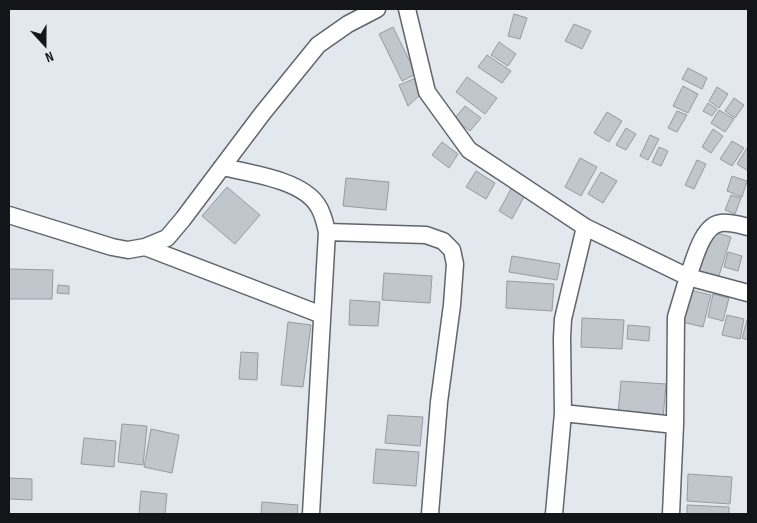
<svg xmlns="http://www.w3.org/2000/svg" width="757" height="523" font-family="'Sofia Sans Condensed',sans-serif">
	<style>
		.building { fill: #c1c6cd; stroke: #969ba2 }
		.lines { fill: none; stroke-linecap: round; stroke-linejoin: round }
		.minor-casing { stroke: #61656c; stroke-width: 19 }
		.minor { stroke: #fff; stroke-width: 16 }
	</style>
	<rect width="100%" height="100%" fill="#e3e8ef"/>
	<path class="building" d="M514,14l13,4 -7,21 -12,-3z
		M574,24l17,7 -9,18 -17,-8z
		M393,27l23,47 -14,7 -23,-47z
		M499,42l17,12 -8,12 -17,-11z
		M487,55l24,16 -9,12 -24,-16z
		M688,68l19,10 -5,11 -20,-10z
		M467,77l30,21 -12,16 -29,-22z
		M416,78l6,15 -14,13 -9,-21z
		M683,86l15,8 -10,19 -15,-7z
		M717,87l11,7 -9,14 -10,-7z
		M734,98l10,7 -9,13 -10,-7z
		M708,103l9,6 -5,7 -9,-5z
		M465,106l16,12 -11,13 -16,-12z
		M719,110l15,9 -9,13 -14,-9z
		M677,111l10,4 -10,17 -9,-4z
		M607,112l15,9 -13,21 -15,-9z
		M626,128l10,6 -10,16 -10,-5z
		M713,129l10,7 -12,17 -9,-6z
		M650,135l9,4 -11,21 -8,-4z
		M732,141l12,7 -12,18 -12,-7z
		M442,142l16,12 -9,14 -17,-13z
		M659,147l9,4 -7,15 -9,-4z
		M747,148l1,1v22l-11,-7z
		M580,158l17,9 -16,29 -16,-9z
		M697,160l9,4 -12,25 -9,-4z
		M476,171l19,12 -9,16 -20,-12z
		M601,172l16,9 -14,22 -15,-9z
		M732,176l15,5 -5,16 -15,-6z
		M346,178l43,4 -3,28 -43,-4z
		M227,187l33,28 -25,29 -33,-28z
		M512,187l13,8 -13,24 -13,-8z
		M731,195l10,3 -6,16 -10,-4z
		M710,231l21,6 -13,42 -20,-6z
		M728,252l14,4 -4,15 -14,-4z
		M512,256l48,8 -3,16 -48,-8z
		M9,269l44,1 -1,29h-43z
		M384,273l48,3 -2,27 -48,-3z
		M507,281l47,3 -2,27 -46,-3z
		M58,285l11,1v8l-12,-1z
		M686,289l25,6 -8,32 -25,-6z
		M713,294l16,4 -6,23 -15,-4z
		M350,300l30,2 -2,24 -29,-1z
		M727,315l17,4 -4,20 -18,-4z
		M582,318l42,2 -2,29 -41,-2z
		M747,320h1v20l-6,-2z
		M288,322l23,3 -8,62 -22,-2z
		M628,325l22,2 -1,14 -22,-2z
		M241,352l17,1 -1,27 -18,-1z
		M621,381l45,3 -3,34 -45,-4z
		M388,415l35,2 -3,29 -35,-3z
		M122,424l25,2 -4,39 -25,-3z
		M151,429l28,6 -7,38 -28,-6z
		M84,438l32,3 -2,26 -33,-3z
		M376,449l43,3 -3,34 -43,-3z
		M688,474l44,3 -2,27 -43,-3z
		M9,478l23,1v21l-23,-1z
		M141,491l26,3 -2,20h-26z
		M262,502l36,3 -1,9h-36z
		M687,505l42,2v7h-42z"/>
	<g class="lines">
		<g class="minor-casing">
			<path id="minor" d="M407,9l20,83 42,58 116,77 -22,92 -1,19 1,75 -9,101
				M222,167c27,6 81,13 96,39 5,7 7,17 9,26l-16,282
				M9,215l103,32 16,3 17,-3 22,-9 16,-19 79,-105 56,-69 30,-21 29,-15
				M585,227l103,50c6,-16 14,-52 33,-54 9,-1 19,2 27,4
				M327,232l99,3 17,6 9,9 3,14 -3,41 -13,97 -9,112
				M145,247l177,68
				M563,413l112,12
				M671,514l4,-89 1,-108 12,-40 60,16"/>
		</g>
		<use href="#minor" class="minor"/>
	</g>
	<rect width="757" height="523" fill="none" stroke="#131518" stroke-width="20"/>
	<g transform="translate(45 45) rotate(159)" stroke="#e3e8ef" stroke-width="4" paint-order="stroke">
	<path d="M0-4L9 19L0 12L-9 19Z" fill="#131518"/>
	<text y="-8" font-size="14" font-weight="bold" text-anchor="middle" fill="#131518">N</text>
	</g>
</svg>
